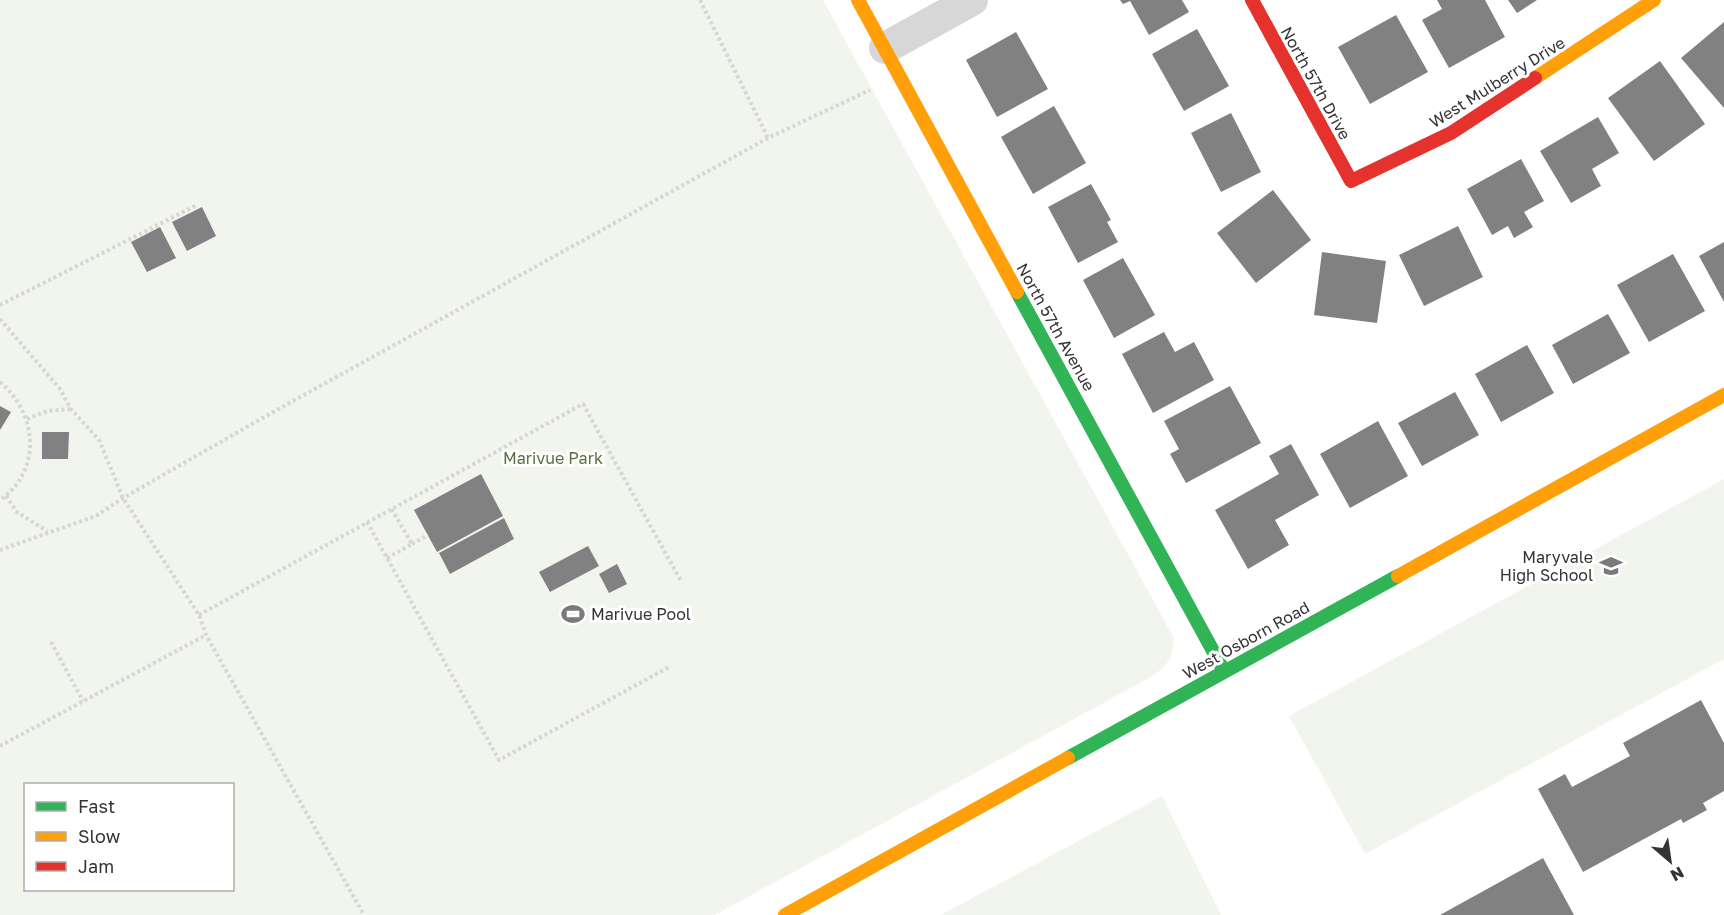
<svg xmlns="http://www.w3.org/2000/svg" width="1724" height="915" font-family="'Golos Text',sans-serif">
	<style>
		.green { fill: #f1f5ed; fill-rule: evenodd }
		.building { fill: #818181 }
		.lines { fill: none; stroke-linecap: round; stroke-linejoin: round }
		.path { stroke: #d6d6d6; stroke-width: 4; stroke-dasharray: 3 3; stroke-linecap: butt }
		.street { stroke: #d7d7d7; stroke-width: 32 }
		.fast { stroke: #30b455; stroke-width: 14 }
		.slow { stroke: #ff9f0a; stroke-width: 14 }
		.jam { stroke: #e5322d; stroke-width: 14 }
		.labels { text-anchor: middle; dominant-baseline: central; stroke-width: 6; stroke-linejoin: round; paint-order: stroke }
		.street-label { font-size: 16px; fill: #333; stroke: #fff }
		.park-label { font-size: 16px; fill: #56703f; stroke: #fff }
		.poi-label { font-size: 16px; fill: #333; stroke: #fff; text-anchor: end }
	</style>
	<rect width="100%" height="100%" fill="#fff"/>
	<path class="green" d="M0,0h823l351,638c-2,22 -7,29 -25,40l-434,237h-715zM26,784h206v106h-206z
		M1724,479v180l-359,195 -76,-138z
		M1162,796l59,119h-280z"/>
	<path class="building" d="M1120,0h62l7,12 -40,23 -19,-34 -7,3z
		M1437,0h48l20,37 -56,31 -27,-48 20,-11z
		M1508,0h29l-20,13z
		M1396,15l32,57 -58,32 -32,-57z
		M1724,22v86l-43,-50z
		M1197,29l32,57 -45,25 -32,-57z
		M1016,32l32,57 -51,28 -31,-57z
		M1660,61l45,63 -51,37 -46,-63z
		M1054,106l32,57 -53,31 -32,-57z
		M1231,113l30,59 -40,20 -30,-59z
		M1598,117l21,36 -27,16 9,17 -30,17 -31,-52z
		M1521,159l23,42 -20,11 9,15 -19,11 -6,-12 -16,9 -25,-46z
		M1091,184l20,36 -4,2 11,20 -40,21 -30,-56z
		M1273,190l38,50 -55,43 -39,-50z
		M202,207l14,29 -29,15 -15,-29z
		M1458,226l25,51 -59,29 -25,-51z
		M160,227l16,31 -29,14 -16,-30z
		M1724,242v60l-25,-46z
		M1322,252l64,9 -9,62 -63,-8z
		M1673,254l32,57 -56,31 -32,-57z
		M1123,258l32,57 -41,23 -31,-58z
		M1608,314l22,39 -57,31 -21,-39z
		M1164,332l11,20 19,-10 20,38 -61,33 -31,-59z
		M1527,345l27,48 -53,29 -26,-48z
		M1230,386l31,57 -75,40 -16,-29 9,-5 -15,-28z
		M1455,392l24,43 -57,31 -24,-43z
		M0,406l11,6 -11,18z
		M1378,421l30,55 -58,32 -30,-54z
		M42,432h27l-1,27h-26z
		M1291,444l28,51 -44,25 14,25 -41,24 -33,-59 64,-36 -10,-18z
		M481,474l22,42 -66,36 -23,-42z
		M504,518l10,21 -64,35 -11,-21z
		M588,546l11,20 -49,26 -11,-20z
		M617,564l10,20 -18,9 -10,-19z
		M1701,700l23,43v48l-21,12 4,7 -24,13 -2,-4 -98,53 -45,-83 27,-15 7,13 58,-31 -7,-13z
		M1543,858l31,57h-134z"/>
	<g class="lines">
		<path class="path" d="M700,0l68,138
			M0,305l197,-100
			M0,319l60,70 11,20 28,31 24,58 76,117 7,20 158,280
			M0,382c37,31 43,88 0,118
			M27,419l20,-8 24,-2
			M6,496l11,16 30,19
			M367,522l132,238 172,-94
			M412,544l16,-9
			M0,550l96,-34 27,-18 143,-82 502,-278 102,-48
			M387,558l25,-14 -21,-36
			M199,615l384,-211 98,177
			M51,642l32,59
			M0,746l206,-111"/>
		<path class="street" d="M885,48l87,-48"/>
		<path class="fast" d="M1017,292l207,379
			M1068,758l330,-182"/>
		<path class="slow" d="M858,0l159,292
			M1535,78l119,-78
			M1398,576l326,-181
			M785,915l283,-157"/>
		<path class="jam" d="M1252,0l99,181 100,-48 84,-55"/>
	</g>
	<defs>
		<g id="school-bare" transform="scale(1.8)"><path d="M0-5L7-2L0 1L-7-2ZM-4 1L0 2.5L4 1V4Q0 6-4 4Z" fill="#7a7a7a" stroke="#fff" stroke-width="2.5" paint-order="stroke"/></g>
		<g id="stadium-bare" transform="scale(1.8)"><path d="M0-5a6.5 5 0 1 0 0 10a6.5 5 0 1 0 0-10ZM-3.5-1.8h7v3.6h-7Z" fill="#7a7a7a" stroke="#fff" stroke-width="2.5" paint-order="stroke"/></g>
	</defs>
	<g fill-rule="evenodd">
		<use href="#school-bare" x="1611" y="566"/>
		<use href="#stadium-bare" x="573" y="614"/>
	</g>
	<g class="labels">
		<g class="street-label">
			<text transform="translate(1497 82) rotate(-32)">West Mulberry Drive</text>
			<text transform="translate(1316 83) rotate(61)">North 57th Drive</text>
			<text transform="translate(1056 327) rotate(61)">North 57th Avenue</text>
			<text transform="translate(1246 640) rotate(-29)">West Osborn Road</text>
		</g>
		<g class="park-label">
			<text x="553" y="458">Marivue Park</text>
		</g>
		<g class="poi-label">
			<text x="1593" y="557">Maryvale<tspan x="1593" dy="18">High School</tspan></text>
			<text x="591" y="614" text-anchor="start">Marivue Pool</text>
		</g>
	</g>
	<rect x="24" y="783" width="210" height="108" fill="#ffffff" stroke="#adadad" stroke-width="1.5"/>
	<rect x="36" y="802" width="30" height="9" fill="#30b455" stroke="#adadad" stroke-width="1.5"/>
	<text x="78" y="813" font-size="18" fill="#333333">Fast</text>
	<rect x="36" y="832" width="30" height="9" fill="#ff9f0a" stroke="#adadad" stroke-width="1.5"/>
	<text x="78" y="843" font-size="18" fill="#333333">Slow</text>
	<rect x="36" y="862" width="30" height="9" fill="#e5322d" stroke="#adadad" stroke-width="1.5"/>
	<text x="78" y="873" font-size="18" fill="#333333">Jam</text>
	<g transform="translate(1670 861) rotate(151)" stroke="#ffffff" stroke-width="4.5" paint-order="stroke">
	<path d="M0-4.5L10 22L0 15L-10 22Z" fill="#333333"/>
	<text y="-9" font-size="16" font-weight="bold" text-anchor="middle" fill="#333333">N</text>
	</g>
</svg>
